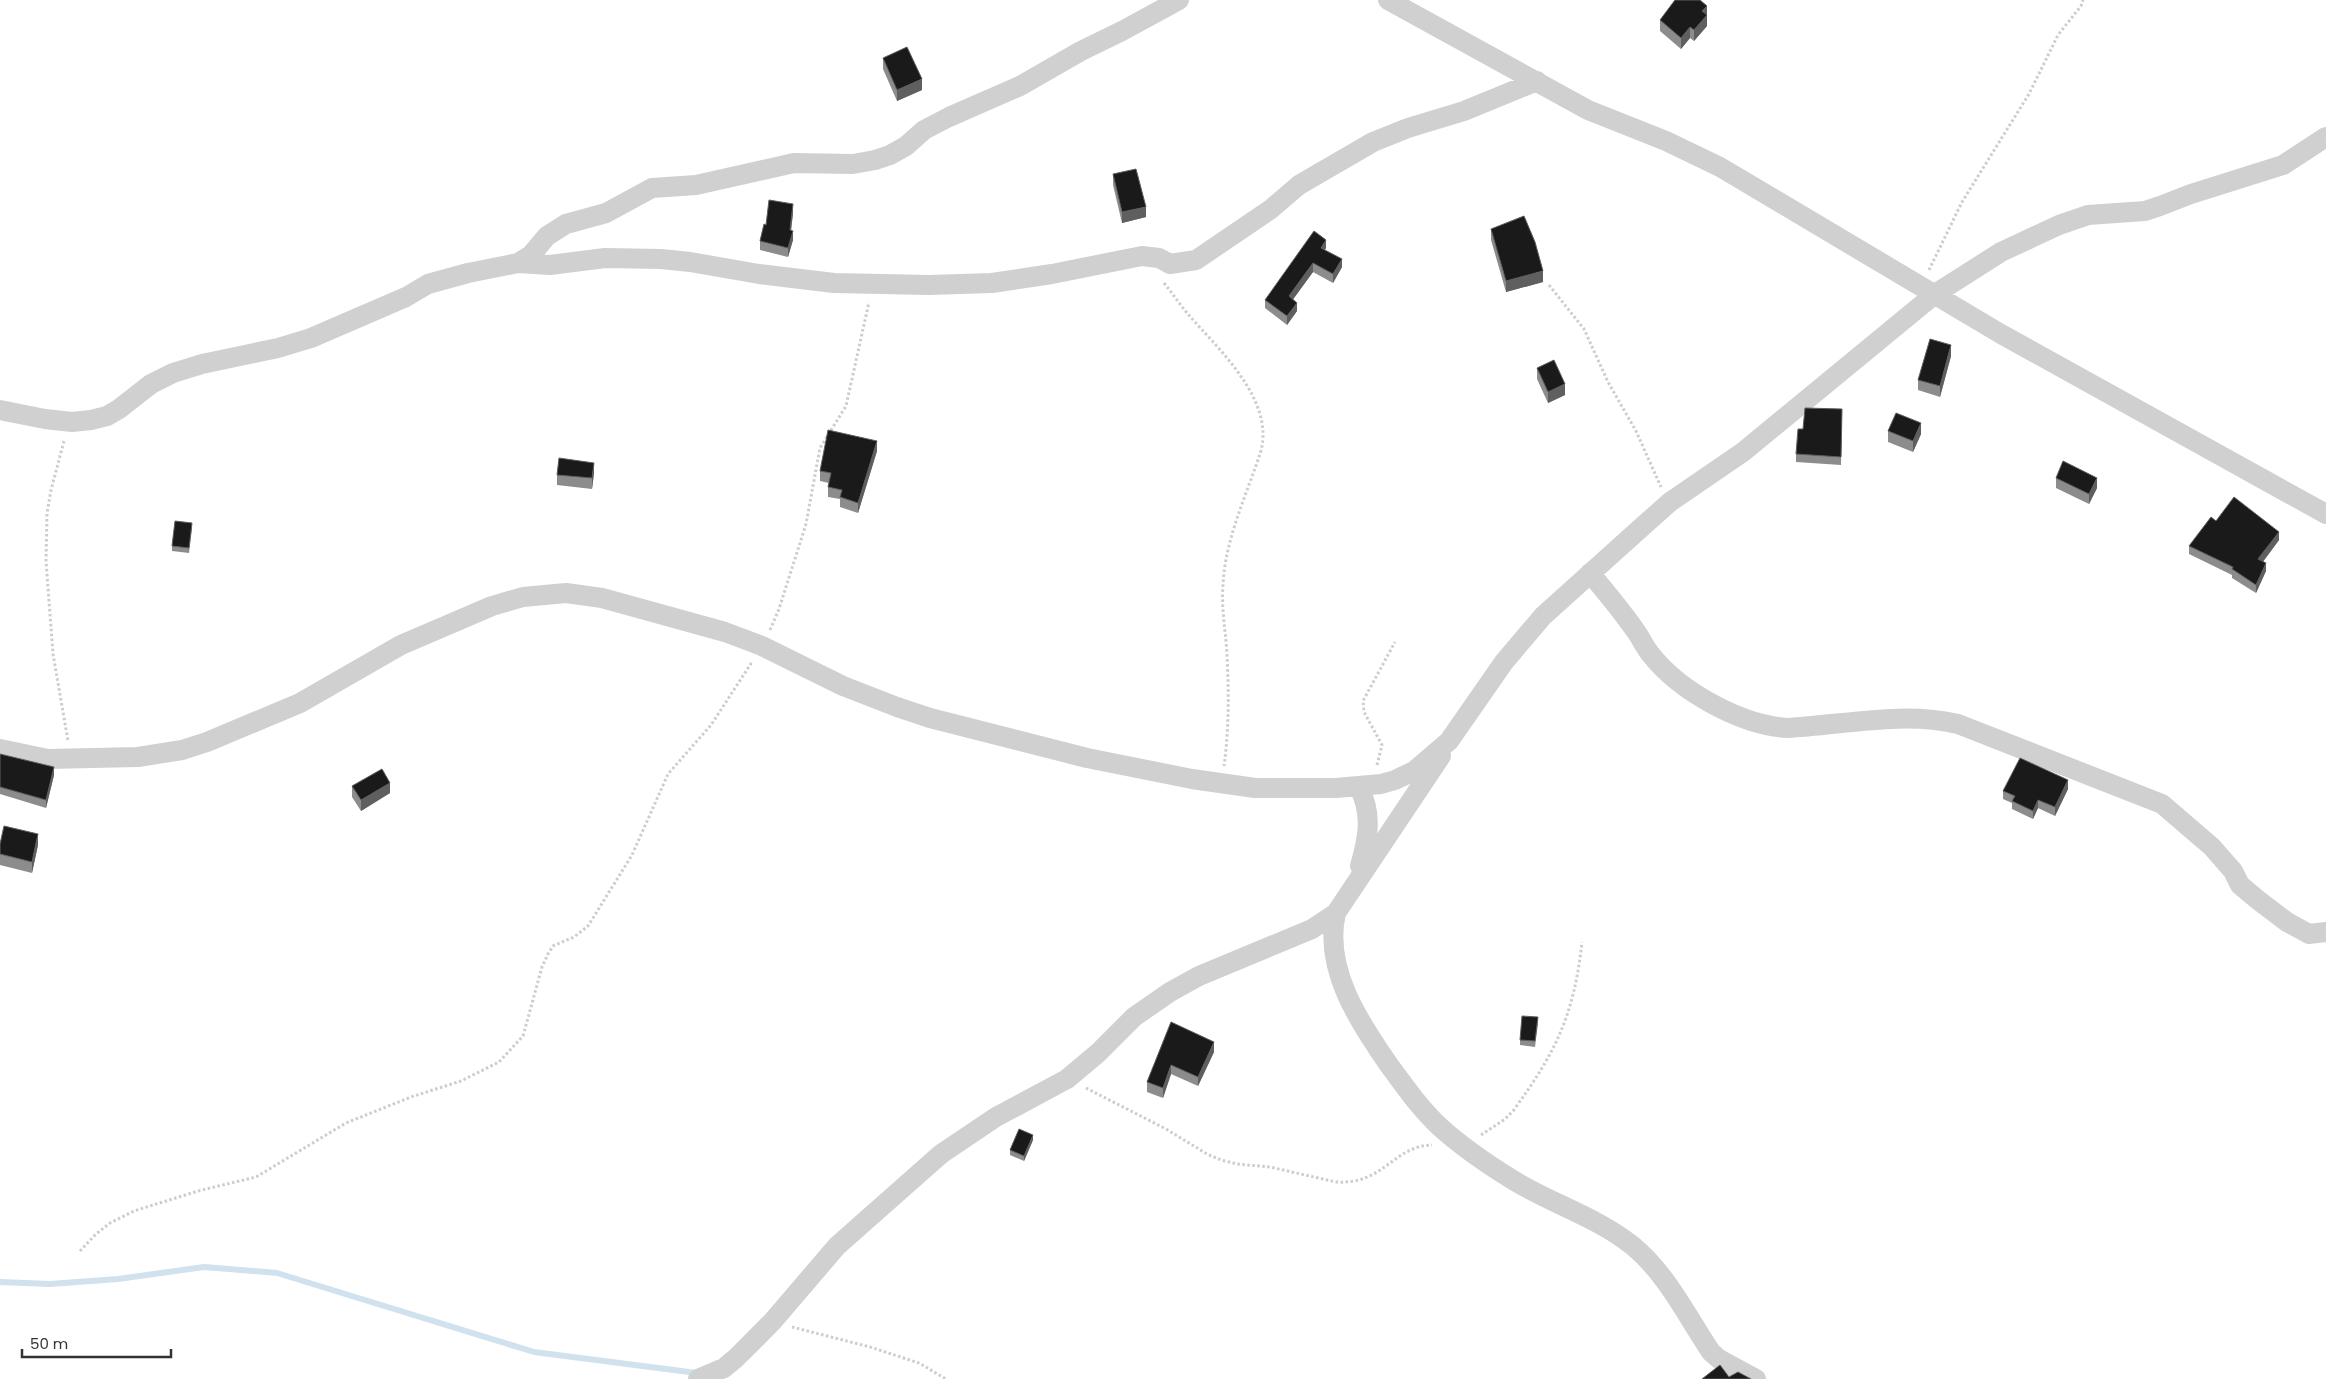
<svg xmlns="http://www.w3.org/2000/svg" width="2326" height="1379" font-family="Poppins,sans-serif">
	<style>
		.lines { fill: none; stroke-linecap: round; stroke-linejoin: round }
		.stream { stroke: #cfe2ee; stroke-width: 6 }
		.path { stroke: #cdcdcd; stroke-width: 3; stroke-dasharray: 2.5 2.5; stroke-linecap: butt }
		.minor { stroke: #d0d0d0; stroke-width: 20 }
		.wall { fill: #8c8c8c }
		.shaded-wall { fill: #5f5f5f }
		.building { fill: #1a1a1a; stroke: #5f5f5f }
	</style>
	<rect width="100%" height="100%" fill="#fff"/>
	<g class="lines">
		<path class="stream" d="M0,1282l50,2 68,-5 86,-12 73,6 257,79 163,21"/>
		<path class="path" d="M1929,270l33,-68 67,-108 29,-59 23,-29 2,-6
			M1164,283c8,10 15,20 23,30 31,36 90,88 73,141 -14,42 -35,86 -37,131 -2,24 3,47 4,71 2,37 2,74 -3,110
			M1549,285l35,44 24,53 28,49 25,56
			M64,441l-13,49 -4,23 -1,48 7,93 15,87
			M770,630l9,-21 27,-85 14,-76 26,-42 23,-104
			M1377,765l5,-20 -18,-33 -1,-11 32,-59
			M1086,1088l80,41 41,25 14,6 16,4 33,3 66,15c48,3 57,-36 96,-37
			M1481,1135l24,-16 8,-8c43,-59 61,-96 69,-169
			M80,1251l16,-17 14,-11 24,-12 64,-20 58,-14 90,-54 65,-26 50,-16 38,-19 24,-26 19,-69 6,-13 5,-8 21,-9 14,-11 44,-71 36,-81 43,-49 41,-63
			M792,1327l78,20 49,16 27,16"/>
		<path class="minor" d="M1388,0l200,110 78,31 54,26 281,167 325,180
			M518,263l32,2 55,-7 56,1 29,3 69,12 75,9 95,2 63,-2 60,-9 90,-18 17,2 11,6 26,-4 75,-51 28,-24 74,-43 35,-14 56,-17 73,-30
			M0,410l45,9 27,3 19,-2 16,-4 12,-7 32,-25 22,-11 29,-9 76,-16 33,-10 95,-41 22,-13 40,-11 50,-10 13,-8 16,-19 19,-12 40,-11 46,-25 44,-3 98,-22 59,1 22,-4 15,-5 16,-9 18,-16 25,-13 71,-31 61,-35 41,-20 57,-31
			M1590,573c16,19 31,37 45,57 6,8 10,18 17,26 29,36 89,69 135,72 57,-3 115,-17 171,-4l204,80 50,43 21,24 7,14 18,15 29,22 22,12 17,-2
			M0,749l48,10 90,-2 44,-7 25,-8 93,-39 101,-58 91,-39 31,-9 43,-4 36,5 123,34 37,14 81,40 54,21 33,11 157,40 105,21 63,9h81l45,-4 14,-4 19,-9 35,-30 55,-79 39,-46 100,-90 27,-24 73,-50 192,-158 66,-42 58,-27 29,-10 57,-4 15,-5 31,-12 92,-29 43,-28
			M1359,787c14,28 9,51 1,79
			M1336,913c-13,55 23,109 53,152 16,22 31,43 51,62 22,20 47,37 73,53 39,24 84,37 120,66 33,27 54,70 78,106l8,7 37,20
			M698,1379l26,-11 12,-10 36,-36 65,-76 104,-92 55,-37 71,-38 31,-26 36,-36 36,-25 29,-16 113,-47 24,-16 105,-157"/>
	</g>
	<path class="wall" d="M1707,6v20l-13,15 -4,-3 -9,11 -21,-18v-11z
		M883,58l39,32 -25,11 -14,-32z
		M1113,174l33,43 -24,6 -9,-38z
		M793,213l-2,18 2,9 -5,17 -28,-7v-9l6,-16z
		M1491,229l52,53 -37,10 -15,-52z
		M1326,248l-1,2 17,17 -9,16 -20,-11 -20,27 4,12 -10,14 -22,-17v-8z
		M1951,356l-11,41 -22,-7v-10z
		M1537,368l28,27 -17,8 -11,-24z
		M1842,409l-1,56 -45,-3v-8l7,-25z
		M1888,431l33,3 -8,18 -25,-10z
		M877,451l-19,62 -18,-6v-8l-12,-2v-10l1,-4 -9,-2v-10z
		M594,473l-2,16 -35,-4v-10z
		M2056,478l41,10 -8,16 -33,-16z
		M2216,521l63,19 -16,22 3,9 -10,22 -24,-15v-3l-43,-21v-8z
		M192,528l-3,25 -17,-2v-5z
		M0,754l54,21 -8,33 -46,-14z
		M352,786l38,7 -29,18 -9,-14z
		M2068,789l-13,27 -17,-8 -5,11 -21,-10v-6l-9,-4v-8z
		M0,844l38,1 -6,28 -32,-8z
		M1171,1022l43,30 -16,34 -27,-12 -8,24 -16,-6v-10z
		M1538,1023l-3,24 -15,-2v-5z
		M1033,1140l-9,21 -14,-6v-5z"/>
	<path class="shaded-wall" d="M1707,6v20l-13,15v-11l8,-19z
		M1690,27v11l-9,11v-11z
		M922,79v11l-25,11v-11z
		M793,204v9l-3,26v-9z
		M1146,207v10l-24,6v-11z
		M793,231v9l-5,17v-9z
		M1326,240v8l-5,8v-8z
		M1342,259v8l-9,16v-9z
		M1313,263v9l-24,33v-9z
		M1543,271v11l-37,10v-11z
		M1297,303v8l-10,14v-9z
		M1951,345v11l-11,41v-11z
		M1565,384v11l-17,8v-11z
		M1921,423v11l-8,18v-11z
		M877,441v10l-19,62v-10z
		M594,463v10l-2,16v-11z
		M2097,478v10l-8,16v-10z
		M2279,532v8l-21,28v-9z
		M2266,563v8l-10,22v-8z
		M54,767v8l-8,33v-8z
		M2068,780v9l-13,27v-9z
		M390,783v10l-29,18v-11z
		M2038,800v8l-5,11v-8z
		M38,834v11l-6,28v-11z
		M1214,1042v10l-16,34v-9z
		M1171,1065v9l-8,24v-10z
		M1033,1135v5l-9,21v-5z"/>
	<path class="building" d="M1675,0h25l7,6 -5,5 5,4 -13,15 -4,-3 -9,11 -21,-18z
		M907,47l15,32 -25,11 -14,-32z
		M1136,169l10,38 -24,5 -9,-38z
		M769,200l24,4 -3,26 3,1 -5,17 -28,-7 4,-17 2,1z
		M1524,216l11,26 8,29 -37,10 -15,-52z
		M1314,231l12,9 -5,8 21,11 -9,15 -20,-11 -24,33 8,7 -10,13 -22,-16z
		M1930,339l21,6 -11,41 -22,-6z
		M1554,360l11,24 -17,8 -11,-24z
		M1805,408l37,1 -1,48 -45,-3 2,-25h5z
		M1896,413l25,10 -8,18 -25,-10z
		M828,430l49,11 -19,62 -18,-6 2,-7 -14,-3 3,-14 -11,-2z
		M559,458l35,5 -2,15 -35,-3z
		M2063,461l34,17 -8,16 -33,-16z
		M2234,497l45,35 -21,27 8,4 -10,22 -24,-16 1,-2 -44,-21 22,-29 5,4z
		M175,521l17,2 -3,25 -17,-2z
		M0,754l54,13 -8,33 -46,-13z
		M2020,758l48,22 -13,27 -17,-7 -5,11 -21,-10 3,-5 -12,-5z
		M382,769l8,14 -29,17 -9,-14z
		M4,826l34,8 -6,28 -32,-8v-10z
		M1522,1016l16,1 -3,24 -15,-1z
		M1171,1022l43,20 -16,35 -27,-12 -8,23 -16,-6z
		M1019,1129l14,6 -9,21 -14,-6z
		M1720,1365l9,12 9,-5 13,7h-49z"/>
	<path d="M22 1349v8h149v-8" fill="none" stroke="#333333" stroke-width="2.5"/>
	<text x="30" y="1349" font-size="15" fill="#333333" stroke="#ffffff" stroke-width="4" paint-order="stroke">50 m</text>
</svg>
